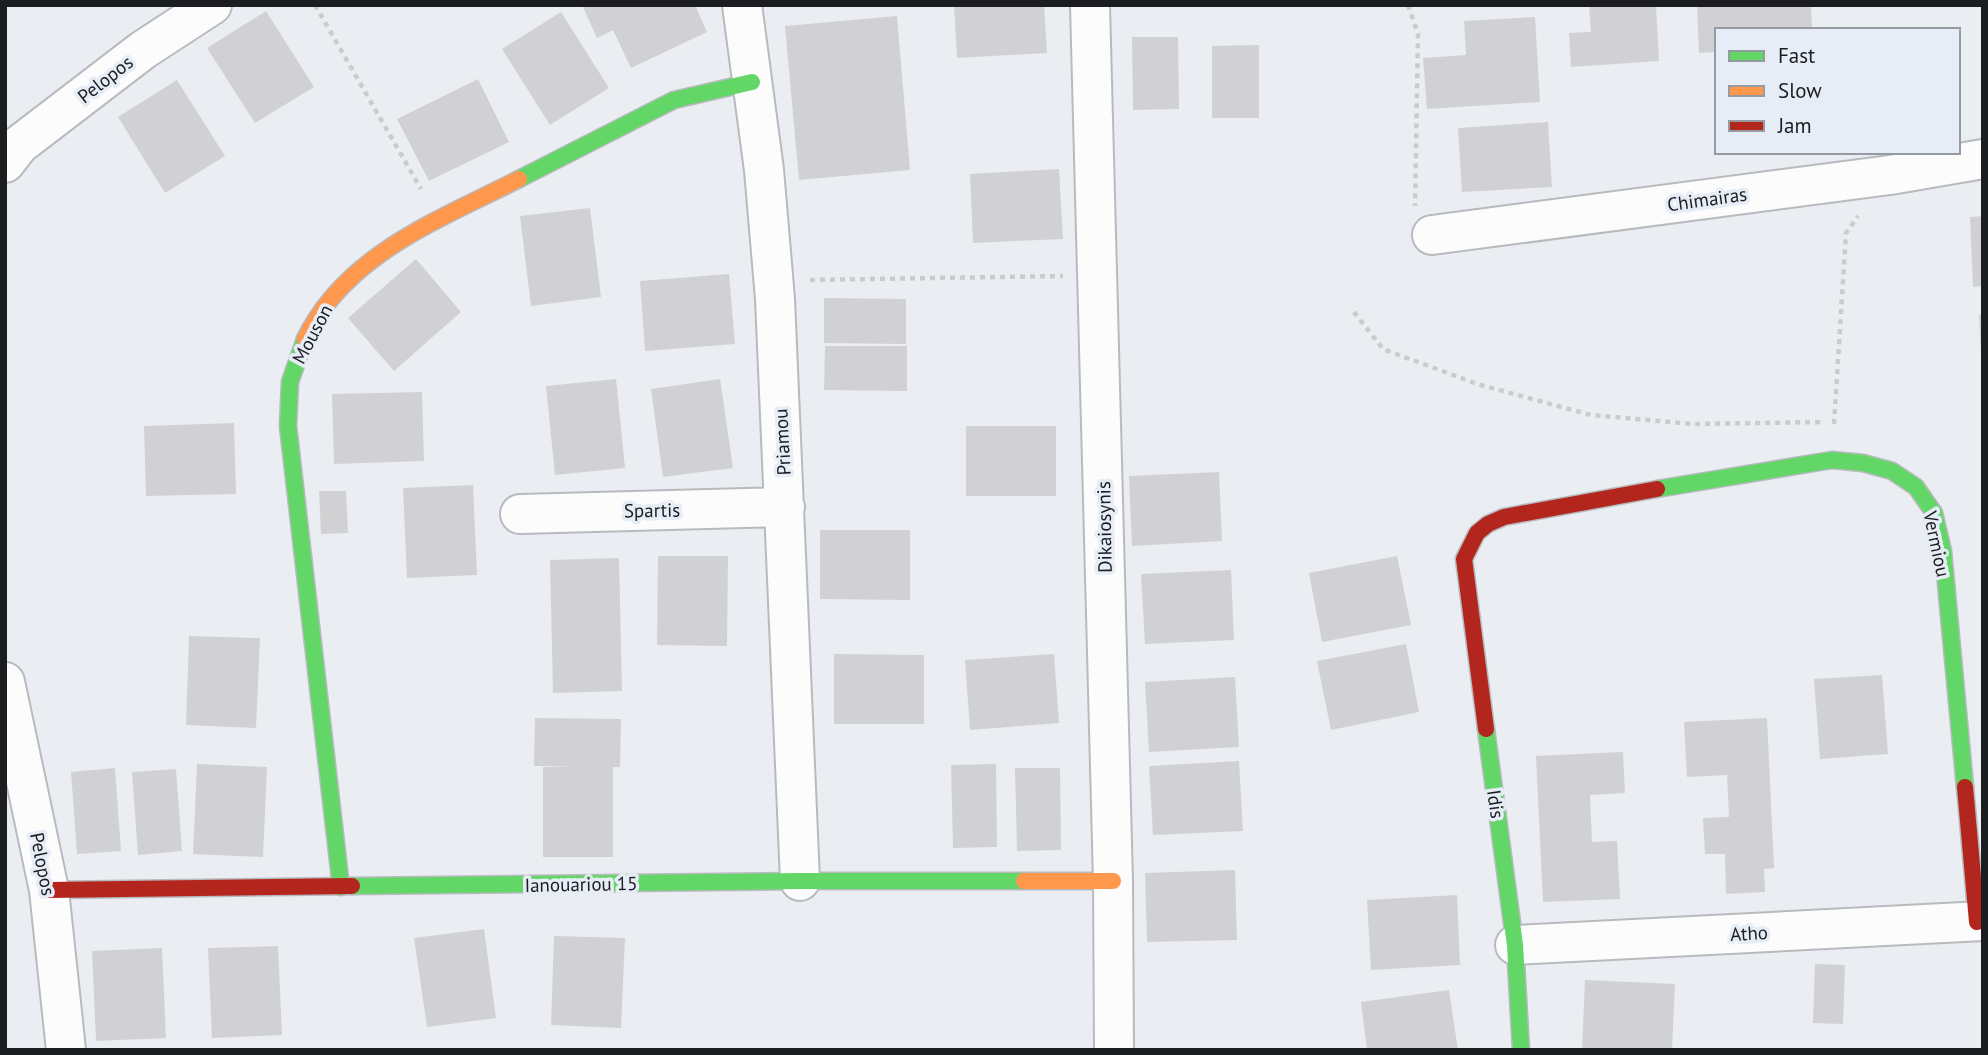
<svg xmlns="http://www.w3.org/2000/svg" width="1988" height="1055" font-family="'PT Sans',sans-serif">
	<style>
		.building { fill: #d1d1d3 }
		.lines { fill: none; stroke-linecap: round; stroke-linejoin: round }
		.street-casing { stroke: #b8babe; stroke-width: 42 }
		.fast-casing { stroke: #b8babe; stroke-width: 19 }
		.slow-casing { stroke: #b8babe; stroke-width: 19 }
		.jam-casing { stroke: #b8babe; stroke-width: 19 }
		.path { stroke: #cacbcc; stroke-width: 4.5; stroke-dasharray: 5 5; stroke-linecap: butt }
		.street { stroke: #fcfcfd; stroke-width: 38 }
		.fast { stroke: #63d668; stroke-width: 16 }
		.slow { stroke: #ff974d; stroke-width: 16 }
		.jam { stroke: #b3261e; stroke-width: 16 }
		.labels { text-anchor: middle; dominant-baseline: central; stroke-width: 7; stroke-linejoin: round; paint-order: stroke }
		.street-label { font-size: 19px; fill: #1c1d21; stroke: #e7edf6 }
	</style>
	<rect width="100%" height="100%" fill="#eaeef2"/>
	<path class="building" d="M582,5h113l12,27 -76,36 -18,-38 -16,8z
		M954,5h90l3,48 -90,5z
		M1589,5h67l3,56 -88,6 -2,-34 22,-1z
		M1697,5h114l1,25h-95v22l-18,1z
		M266,11l48,76 -59,36 -48,-75z
		M561,12l48,76 -59,37 -48,-76z
		M897,16l13,154 -111,10 -14,-154z
		M1535,17l5,85 -113,7 -4,-51 43,-3 -2,-34z
		M1132,37h46l1,72 -46,1z
		M1259,45v73h-47v-72z
		M478,79l31,63 -80,39 -32,-62z
		M177,80l48,76 -60,37 -47,-76z
		M1548,122l4,65 -90,5 -4,-64z
		M1059,169l4,70 -90,4 -3,-69z
		M590,208l11,89 -70,9 -11,-90z
		M1983,216v70l-10,1 -3,-70z
		M416,259l45,53 -67,59 -46,-53z
		M729,274l6,70 -90,7 -5,-70z
		M824,298l82,1v45l-82,-1z
		M1983,314v40h-2l-2,-39z
		M825,346h82v45l-83,-1z
		M616,379l9,89 -70,7 -9,-89z
		M720,379l13,89 -70,9 -12,-88z
		M422,392l2,69 -90,3 -2,-70z
		M234,423l2,71 -90,2 -2,-70z
		M966,426h90v70h-90z
		M1219,472l3,69 -90,5 -3,-70z
		M473,485l4,90 -70,3 -4,-90z
		M319,491h27l2,42 -27,1z
		M820,530h90v70l-90,-1z
		M658,556h70l-1,90 -70,-1z
		M1397,556l14,69 -89,17 -13,-69z
		M619,558l3,133 -69,2 -3,-133z
		M1231,570l3,70 -89,4 -4,-70z
		M189,636l71,2 -4,90 -70,-3z
		M1406,644l13,68 -88,18 -14,-69z
		M834,654l90,1v69h-90z
		M1054,654l5,69 -89,7 -5,-70z
		M1882,675l6,79 -68,5 -6,-80z
		M1235,677l4,70 -90,5 -4,-70z
		M535,718l86,1 -1,48h-7v90h-70v-90l31,-1h-40z
		M1767,718l7,150 -10,1 1,23 -39,2 -1,-40h-20l-2,-36 26,-1 -2,-42 -40,2 -3,-55z
		M1623,752l2,41 -35,2 2,47 25,-1 3,58 -77,3 -7,-146z
		M1239,761l4,70 -90,4 -4,-69z
		M197,764l70,3 -4,90 -70,-3z
		M996,764l1,83 -44,1 -2,-83z
		M115,768l6,83 -44,3 -6,-82z
		M1015,768h45l1,82 -44,1z
		M176,769l6,82 -44,4 -6,-83z
		M1235,870l2,70 -90,2 -2,-69z
		M1457,895l3,70 -89,5 -4,-70z
		M484,929l12,89 -69,9 -13,-89z
		M554,936l71,2 -4,90 -70,-3z
		M278,946l4,89 -70,3 -4,-90z
		M162,948l4,90 -70,3 -4,-90z
		M1815,964l30,1 -2,59 -30,-1z
		M1585,980l90,4 -3,66 -90,-1z
		M1449,990l9,60h-91l-6,-48z"/>
	<g class="lines">
		<g class="street-casing">
			<path id="street" d="M742,5l22,165 11,129 25,582
				M1090,5l23,876 1,169
				M5,163l14,-18 124,-95 69,-45
				M1432,235l458,-60 93,-16
				M520,514l265,-7
				M5,682l44,208 17,160
				M1515,945l468,-24"/>
		</g>
		<g class="fast-casing">
			<path id="fast" d="M519,179l155,-79 78,-18
				M305,339l-15,43 -2,44 53,461
				M1657,489l175,-29 31,3 29,8 24,16 18,26 9,38 22,236
				M1486,729l29,216 6,105
				M352,886l448,-5h224"/>
		</g>
		<g class="slow-casing">
			<path id="slow" d="M305,339c41,-85 134,-119 214,-160
				M1024,881h89"/>
		</g>
		<g class="jam-casing">
			<path id="jam" d="M1486,729l-22,-170 13,-26 11,-9 16,-7 153,-28
				M1965,787l12,135
				M49,890l303,-4"/>
		</g>
		<path class="path" d="M315,5l106,184
			M1408,5l10,29 -3,172
			M810,280l253,-4
			M1354,312l29,37 94,35 114,31 102,9 131,-2
			M1834,424l12,-191 12,-17"/>
		<use href="#street" class="street"/>
		<use href="#fast" class="fast"/>
		<use href="#slow" class="slow"/>
		<use href="#jam" class="jam"/>
	</g>
	<g class="labels">
		<g class="street-label">
			<text transform="translate(105 79) rotate(-38)">Pelopos</text>
			<text transform="translate(1707 199) rotate(-8)">Chimairas</text>
			<text transform="translate(312 334) rotate(-62)">Mouson</text>
			<text transform="translate(782 442) rotate(-93)">Priamou</text>
			<text transform="translate(652 510) rotate(-1)">Spartis</text>
			<text transform="translate(1104 527) rotate(-91)">Dikaiosynis</text>
			<text transform="translate(1937 544) rotate(78)">Vermiou</text>
			<text transform="translate(1496 804) rotate(82)">Idis</text>
			<text transform="translate(43 864) rotate(79)">Pelopos</text>
			<text transform="translate(581 884) rotate(-1)">Ianouariou 15</text>
			<text transform="translate(1749 933) rotate(-3)">Atho</text>
		</g>
	</g>
	<rect width="1988" height="1055" fill="none" stroke="#1c1d21" stroke-width="14"/>
	<rect x="1715" y="28" width="245" height="126" fill="#e7edf6" stroke="#969aa1" stroke-width="2"/>
	<rect x="1729" y="51" width="35" height="10" fill="#63d668" stroke="#969aa1" stroke-width="2"/>
	<text x="1778" y="63" font-size="21" fill="#1c1d21">Fast</text>
	<rect x="1729" y="86" width="35" height="10" fill="#ff974d" stroke="#969aa1" stroke-width="2"/>
	<text x="1778" y="98" font-size="21" fill="#1c1d21">Slow</text>
	<rect x="1729" y="121" width="35" height="10" fill="#b3261e" stroke="#969aa1" stroke-width="2"/>
	<text x="1778" y="133" font-size="21" fill="#1c1d21">Jam</text>
</svg>
